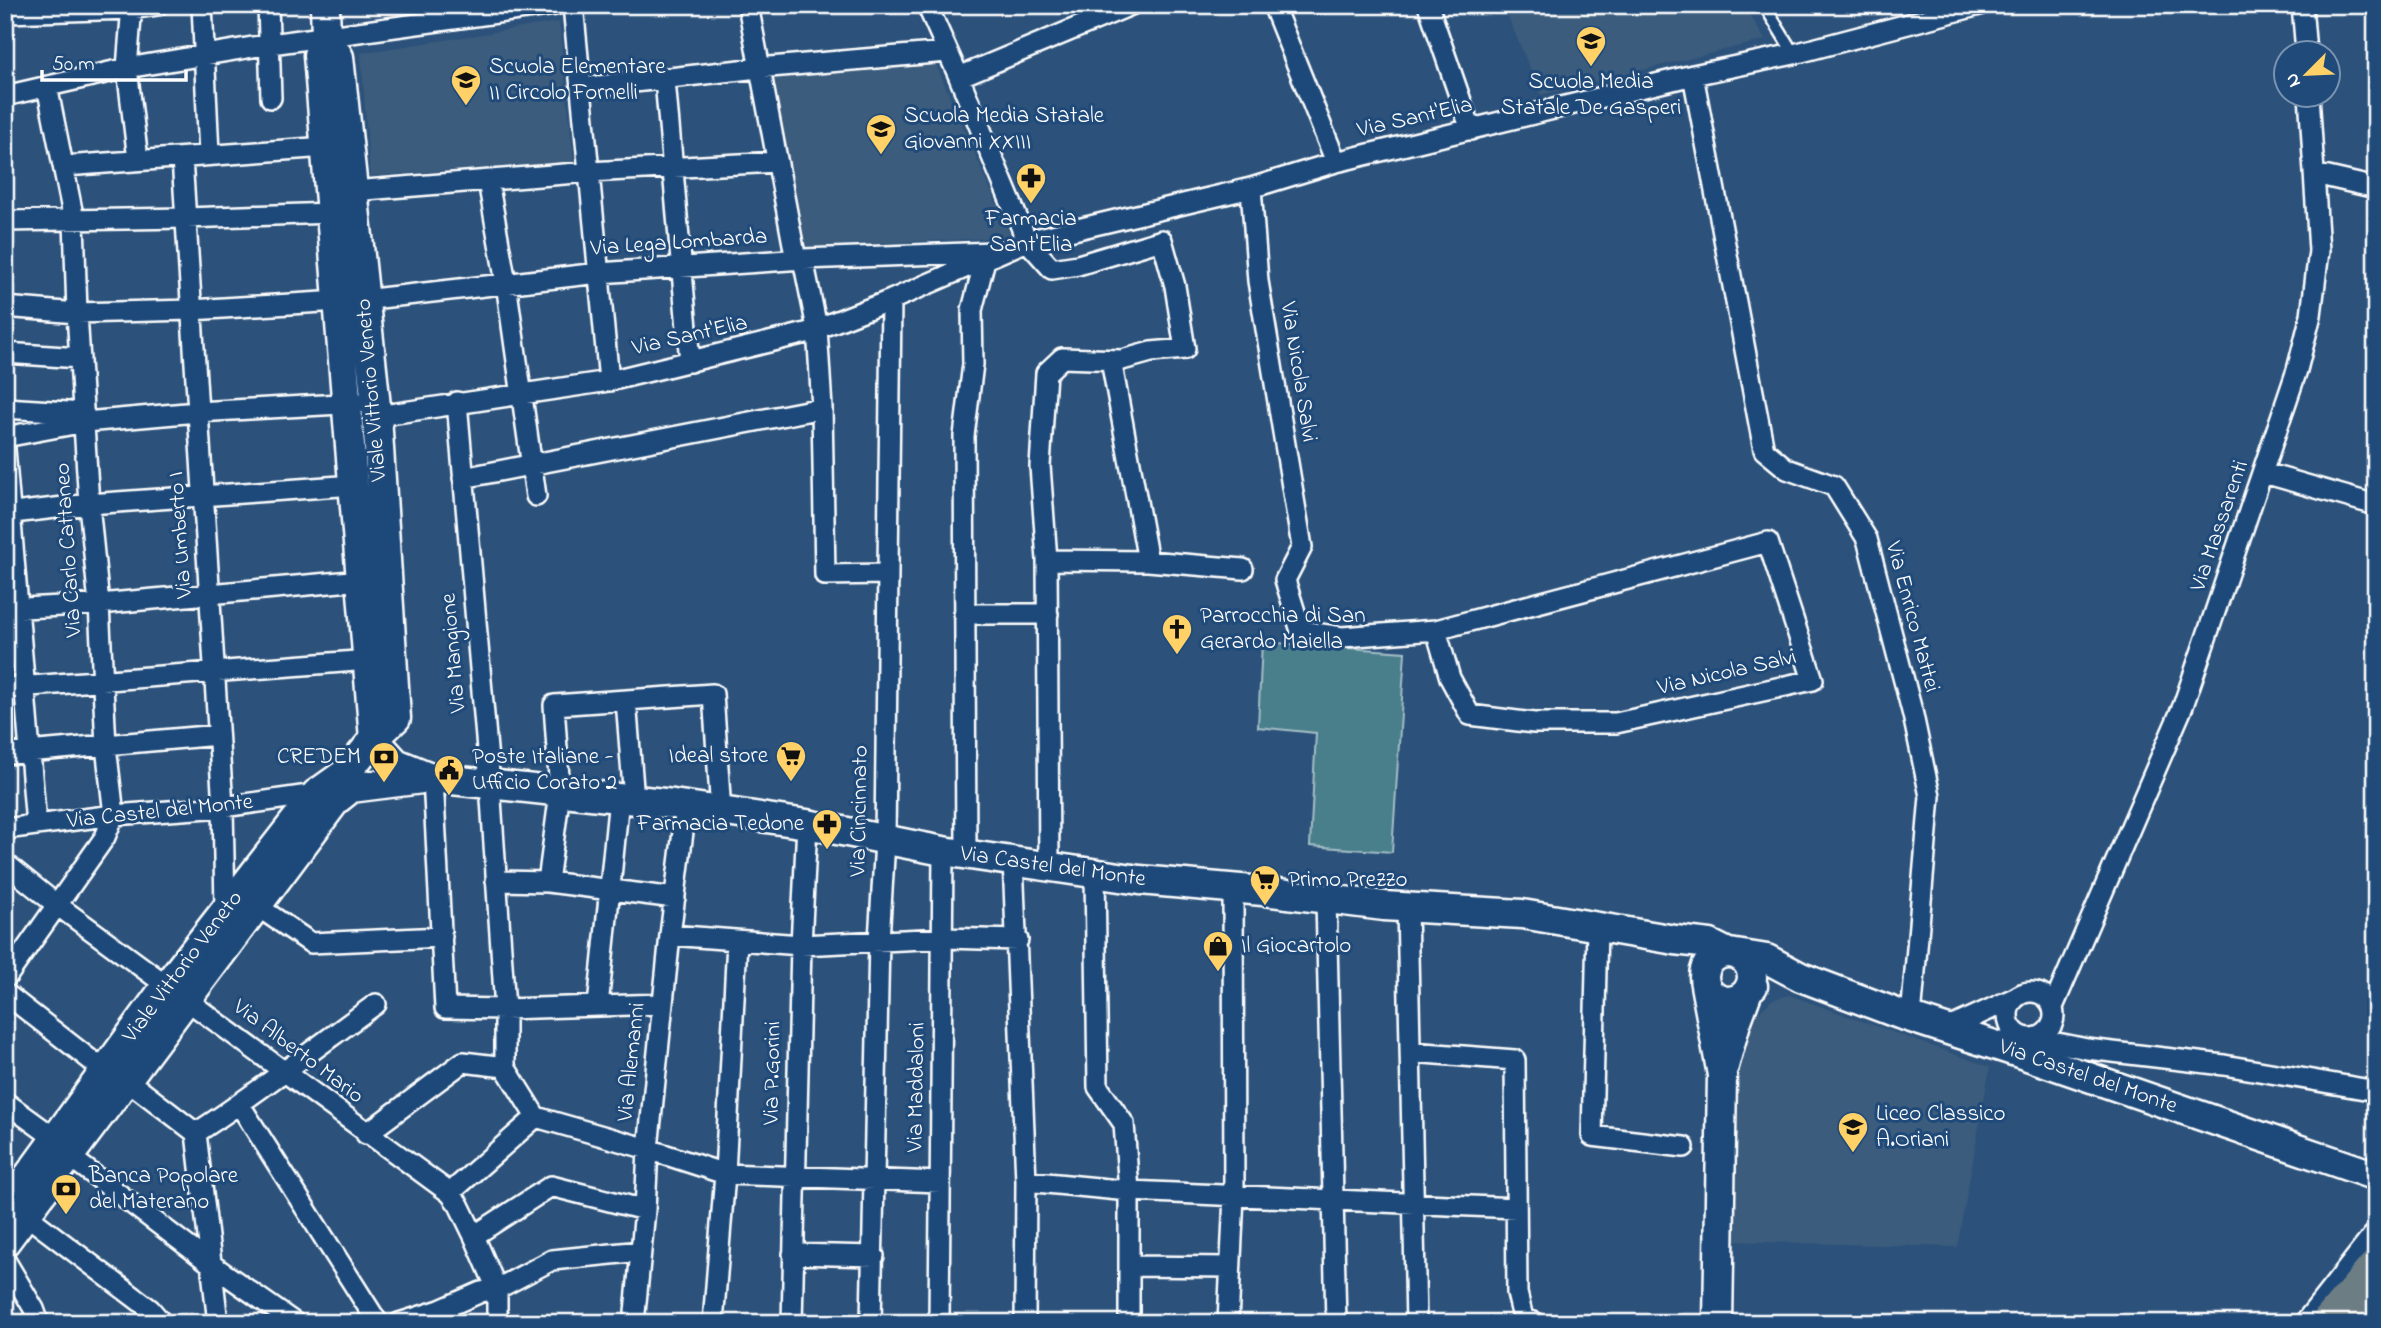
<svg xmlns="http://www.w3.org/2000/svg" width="2381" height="1328" font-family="'Indie Flower',sans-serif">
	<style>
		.built { fill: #3b5b7c }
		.green { fill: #4a7e8b; stroke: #a4bec5; stroke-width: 2 }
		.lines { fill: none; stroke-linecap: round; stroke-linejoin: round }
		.lane-casing { stroke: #fff; stroke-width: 15 }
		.street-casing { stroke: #fff; stroke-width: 24 }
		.secondary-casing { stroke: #fff; stroke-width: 33 }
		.highway-casing { stroke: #fff; stroke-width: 42 }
		.lane { stroke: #1f4a7a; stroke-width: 10 }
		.street { stroke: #1f4a7a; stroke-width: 19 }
		.secondary { stroke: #1f4a7a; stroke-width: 28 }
		.highway { stroke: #6d7d84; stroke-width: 37 }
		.labels { text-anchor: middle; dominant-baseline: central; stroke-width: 6; stroke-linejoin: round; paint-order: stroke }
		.poi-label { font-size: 23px; fill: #fff; stroke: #1f4a7a; text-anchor: start }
		.street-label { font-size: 23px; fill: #fff; stroke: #1f4a7a }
	</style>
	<rect width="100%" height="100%" fill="#2c527b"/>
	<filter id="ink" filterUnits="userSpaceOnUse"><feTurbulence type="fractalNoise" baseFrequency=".0143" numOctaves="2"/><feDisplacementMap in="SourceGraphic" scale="14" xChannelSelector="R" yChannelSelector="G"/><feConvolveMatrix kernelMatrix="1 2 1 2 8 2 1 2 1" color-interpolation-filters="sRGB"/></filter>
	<g filter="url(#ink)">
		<path class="built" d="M1503,5h241l21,35 -224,55z
			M559,22l15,140 -204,14 -9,-123z
			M935,62l76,175 -206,10 -38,-173z
			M1789,995l201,72 -33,180 -231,-6 16,-205 17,-24 13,-12z"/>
		<path class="green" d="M1262,642l143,10 -13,200 -82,-6 6,-113 -58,-6z"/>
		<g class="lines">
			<g class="lane-casing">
				<path id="lane" d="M1764,5l30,49"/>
			</g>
			<g class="street-casing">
				<path id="street" d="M132,5l-5,63 11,92
					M202,5l7,149
					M268,5l3,93
					M573,5l36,376
					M748,5l48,255
					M1273,5l63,157
					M1428,5l43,125
					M2302,5l4,47
					M5,13l126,-4 27,-4
					M1693,75l71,375 23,19 47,17 33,53 46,176 17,81 -19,222
					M959,77l172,-72
					M665,80l25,282
					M581,88l177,-20 189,-16
					M5,96l122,-28 144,-24 284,-39
					M182,158l41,649 2,101
					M65,166l261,-19
					M2315,174l61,14
					M488,181l18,102 30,213
					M1251,188l7,93 44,266 -17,33 16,51 41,6 94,-7 332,-88 45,138 -197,43h-82l-64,-8 -20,-37 -14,-48
					M353,191l236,-19 188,-10
					M5,221l181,-3 146,-5
					M803,259l14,69 5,80 3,167 62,-1
					M363,300l236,-27 204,-14 191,-7
					M5,307l72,6 114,-3 148,-9
					M5,353l75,5
					M457,402l33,382 15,225v58
					M5,408l79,5
					M377,416l232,-35 197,-48 85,-33 136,-59 -68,-164 -32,-72
					M5,437l80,-15 112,-10 162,-9
					M5,449l31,376
					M2264,473l112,32
					M463,478l359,-70
					M5,514l84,-10 265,-19
					M1047,560l101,1 -37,-201
					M1148,561l95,8
					M5,609l94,-5 263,-24
					M964,614h84
					M5,688l364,-28
					M626,700l8,100
					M5,754l213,-19
					M433,778l12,230 60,1 157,-5
					M5,829l109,-14 109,-8 93,-13
					M966,854l-2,-418 9,-72 -1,-54 13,-50
					M1013,860l13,321 -1,142
					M5,863l52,42 393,288 9,12 15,31 23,53v34
					M1049,866l-2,-306 -7,-94 6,-93 16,-15 60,2 29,-8 34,-3 -10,-63 -13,-46 -84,25 -26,4 -25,-28 224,-53 85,-26 357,-87 101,-21 186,-49
					M1095,873l3,214 26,37 5,67v132
					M496,881l52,1 127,16
					M548,882l12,-90 -6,-87 159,-11 8,118
					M1326,899l10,424
					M257,906l54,37 131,-6
					M1407,907l9,416
					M1597,928l-5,208 92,11
					M670,935l131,10 143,-7 74,2
					M5,979l100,-142 9,-22 -8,-69 -7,-142 -10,-100 -12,-191 -3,-93 -27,-134
					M2008 1015a23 23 0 1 1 46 0a23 23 0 1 1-46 0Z
					M5,993l101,79
					M598,1006l21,-208
					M2053,1007l130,-301 114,-336 14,-55 8,-64 -10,-157
					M2011,1028l5,24 17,-14 54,11 137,16 152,26
					M1947,1029l70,-32
					M1411,1052l104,8 2,233 6,25 13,5
					M127,1080l69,53 22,190
					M5,1102l51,37
					M240,1105l138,218
					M536,1117l112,32 77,25 215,8
					M196,1133c62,-40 120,-86 180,-129
					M366,1134l97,-72 42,5 31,50 -86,76
					M69,1156l142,108 84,59
					M1026,1181l103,10 387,17
					M18,1209l132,100 12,14
					M474,1236l77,-50 94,24
					M793,1254l81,2
					M5,1260l29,49 5,14
					M1130,1266l100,1
					M399,1323l41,-13 41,-18 16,-3 55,-29 89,-9
					M634,1323l11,-113 3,-61 22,-214 16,-127
					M713,1323l12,-149 12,-233
					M792,1323l9,-378 6,-121
					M871,1323l8,-383 6,-99 6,-541
					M939,1323l4,-472
					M1228,1323l6,-128 -1,-306"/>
			</g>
			<g class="secondary-casing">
				<path id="secondary" d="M325,5l1,31 -8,19 56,684
					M374,739l22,24 37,15 240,26 134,20 136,27 197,29 123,11 121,15 138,8 153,26 35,4 18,9
					M336,800l15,-12 79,-10
					M1704 977a24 24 0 1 1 48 0a24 24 0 1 1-48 0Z
					M1736,954l31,5 34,18 98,37 117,38 360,124
					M1705,985l17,90 -4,248
					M1724,1066l12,-43 13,-35 4,-2
					M5,1208l162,-223 149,-191 31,-22 27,-33 22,-21 -19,-302 -38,-359 -13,-21
					M5,1242l331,-442 10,-24
					M2310,1323l66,-84"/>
			</g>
			<g class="highway-casing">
				<path id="highway" d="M2330,1323l46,-54
					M2375,1323l1,-1"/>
			</g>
			<use href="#lane" class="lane"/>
			<use href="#street" class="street"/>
			<use href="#secondary" class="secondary"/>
			<use href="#highway" class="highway"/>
		</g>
	</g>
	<defs>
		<g id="school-pin" transform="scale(1.575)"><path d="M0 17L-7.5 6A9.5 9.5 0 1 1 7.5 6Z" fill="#ffd166" stroke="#1f4a7a"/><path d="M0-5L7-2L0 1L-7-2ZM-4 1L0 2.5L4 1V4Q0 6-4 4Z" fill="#111"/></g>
		<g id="pharmacy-pin" transform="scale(1.575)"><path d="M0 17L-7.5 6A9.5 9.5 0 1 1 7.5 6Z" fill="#ffd166" stroke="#1f4a7a"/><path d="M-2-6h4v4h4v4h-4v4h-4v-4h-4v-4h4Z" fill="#111"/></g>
		<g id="church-pin" transform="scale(1.575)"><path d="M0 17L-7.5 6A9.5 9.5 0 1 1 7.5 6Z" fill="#ffd166" stroke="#1f4a7a"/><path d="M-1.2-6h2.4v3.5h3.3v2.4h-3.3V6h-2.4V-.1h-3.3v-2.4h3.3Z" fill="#111"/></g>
		<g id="supermarket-pin" transform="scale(1.575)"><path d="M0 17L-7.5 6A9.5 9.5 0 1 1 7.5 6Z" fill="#ffd166" stroke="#1f4a7a"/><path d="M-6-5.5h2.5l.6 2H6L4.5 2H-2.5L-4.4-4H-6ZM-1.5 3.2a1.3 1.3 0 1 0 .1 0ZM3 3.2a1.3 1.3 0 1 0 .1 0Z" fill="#111"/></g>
		<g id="bank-pin" transform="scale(1.575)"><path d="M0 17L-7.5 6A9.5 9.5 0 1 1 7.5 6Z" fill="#ffd166" stroke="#1f4a7a"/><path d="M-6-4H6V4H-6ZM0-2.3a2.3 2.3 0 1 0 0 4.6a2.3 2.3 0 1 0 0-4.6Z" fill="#111"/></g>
		<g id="civic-pin" transform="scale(1.575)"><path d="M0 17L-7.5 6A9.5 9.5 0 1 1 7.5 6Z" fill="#ffd166" stroke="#1f4a7a"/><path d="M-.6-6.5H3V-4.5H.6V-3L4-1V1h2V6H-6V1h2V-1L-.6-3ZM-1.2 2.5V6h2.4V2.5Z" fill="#111"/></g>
		<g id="shop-pin" transform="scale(1.575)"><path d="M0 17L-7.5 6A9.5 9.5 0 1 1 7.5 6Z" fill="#ffd166" stroke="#1f4a7a"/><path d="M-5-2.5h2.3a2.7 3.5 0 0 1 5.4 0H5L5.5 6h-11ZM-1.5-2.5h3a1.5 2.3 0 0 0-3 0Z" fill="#111"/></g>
	</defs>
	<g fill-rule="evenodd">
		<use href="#school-pin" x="1591" y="41"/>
		<use href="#school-pin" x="466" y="80"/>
		<use href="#school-pin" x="881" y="129"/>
		<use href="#pharmacy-pin" x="1031" y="178"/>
		<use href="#church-pin" x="1177" y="629"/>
		<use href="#supermarket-pin" x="791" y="756"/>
		<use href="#bank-pin" x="384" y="757"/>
		<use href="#civic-pin" x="449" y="770"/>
		<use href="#pharmacy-pin" x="827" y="824"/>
		<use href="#supermarket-pin" x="1265" y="880"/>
		<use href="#shop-pin" x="1218" y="946"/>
		<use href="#school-pin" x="1853" y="1127"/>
		<use href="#bank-pin" x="66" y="1189"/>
	</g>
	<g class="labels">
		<g class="poi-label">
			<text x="489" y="67">Scuola Elementare<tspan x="489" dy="26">II Circolo Fornelli</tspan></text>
			<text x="1591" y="82" text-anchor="middle">Scuola Media<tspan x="1591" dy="26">Statale De Gasperi</tspan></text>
			<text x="904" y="116">Scuola Media Statale<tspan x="904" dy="26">Giovanni XXIII</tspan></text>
			<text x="1031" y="219" text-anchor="middle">Farmacia<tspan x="1031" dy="26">Sant'Elia</tspan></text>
			<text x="1200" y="616">Parrocchia di San<tspan x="1200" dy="26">Gerardo Maiella</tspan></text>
			<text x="768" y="756" text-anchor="end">Ideal store</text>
			<text x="361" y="757" text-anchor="end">CREDEM</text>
			<text x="472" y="757">Poste Italiane -<tspan x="472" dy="26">Ufficio Corato 2</tspan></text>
			<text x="804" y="824" text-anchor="end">Farmacia Tedone</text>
			<text x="1288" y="880">Primo Prezzo</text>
			<text x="1241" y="946">Il Giocartolo</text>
			<text x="1876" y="1114">Liceo Classico<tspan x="1876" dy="26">A.Oriani</tspan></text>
			<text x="89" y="1176">Banca Popolare<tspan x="89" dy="26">del Materano</tspan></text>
		</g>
		<g class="street-label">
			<text transform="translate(1415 118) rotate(-13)">Via Sant'Elia</text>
			<text transform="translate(679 243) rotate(-4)">Via Lega Lombarda</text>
			<text transform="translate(690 336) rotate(-13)">Via Sant'Elia</text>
			<text transform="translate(1298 372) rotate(81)">Via Nicola Salvi</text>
			<text transform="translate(372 390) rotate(-95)">Viale Vittorio Veneto</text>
			<text transform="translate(2220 526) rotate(-71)">Via Massarenti</text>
			<text transform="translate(181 535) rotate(-94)">Via Umberto I</text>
			<text transform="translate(69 550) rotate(-94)">Via Carlo Cattaneo</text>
			<text transform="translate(1912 617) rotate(75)">Via Enrico Mattei</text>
			<text transform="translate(454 653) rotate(-95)">Via Mangione</text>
			<text transform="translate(1727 673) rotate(-13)">Via Nicola Salvi</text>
			<text transform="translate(860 811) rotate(-89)">Via Cincinnato</text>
			<text transform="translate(160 812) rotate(-6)">Via Castel del Monte</text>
			<text transform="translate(1053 867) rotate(8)">Via Castel del Monte</text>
			<text transform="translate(183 967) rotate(-53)">Viale Vittorio Veneto</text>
			<text transform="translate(298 1052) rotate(37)">Via Alberto Mario</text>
			<text transform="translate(632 1062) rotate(-84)">Via Alemanni</text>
			<text transform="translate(773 1073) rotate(-89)">Via P.Gorini</text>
			<text transform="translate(2088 1077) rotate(19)">Via Castel del Monte</text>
			<text transform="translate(917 1087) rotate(-89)">Via Maddaloni</text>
		</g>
	</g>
	<rect width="2381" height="1328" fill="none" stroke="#1f4a7a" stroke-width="28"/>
	<rect x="14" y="14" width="2353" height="1300" fill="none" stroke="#fff" stroke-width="2.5" filter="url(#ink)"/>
	<g transform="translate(2307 74) rotate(246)"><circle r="33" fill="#1f4a7a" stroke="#7992af" stroke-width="2"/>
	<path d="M0-5L12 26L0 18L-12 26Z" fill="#ffd166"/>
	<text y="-10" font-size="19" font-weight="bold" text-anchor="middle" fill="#ffffff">N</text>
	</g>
	<path d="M42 70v10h144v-10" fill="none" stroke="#ffffff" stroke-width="3.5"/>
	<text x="52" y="70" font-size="21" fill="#ffffff" stroke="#1f4a7a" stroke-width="5" paint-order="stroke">50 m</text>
</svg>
